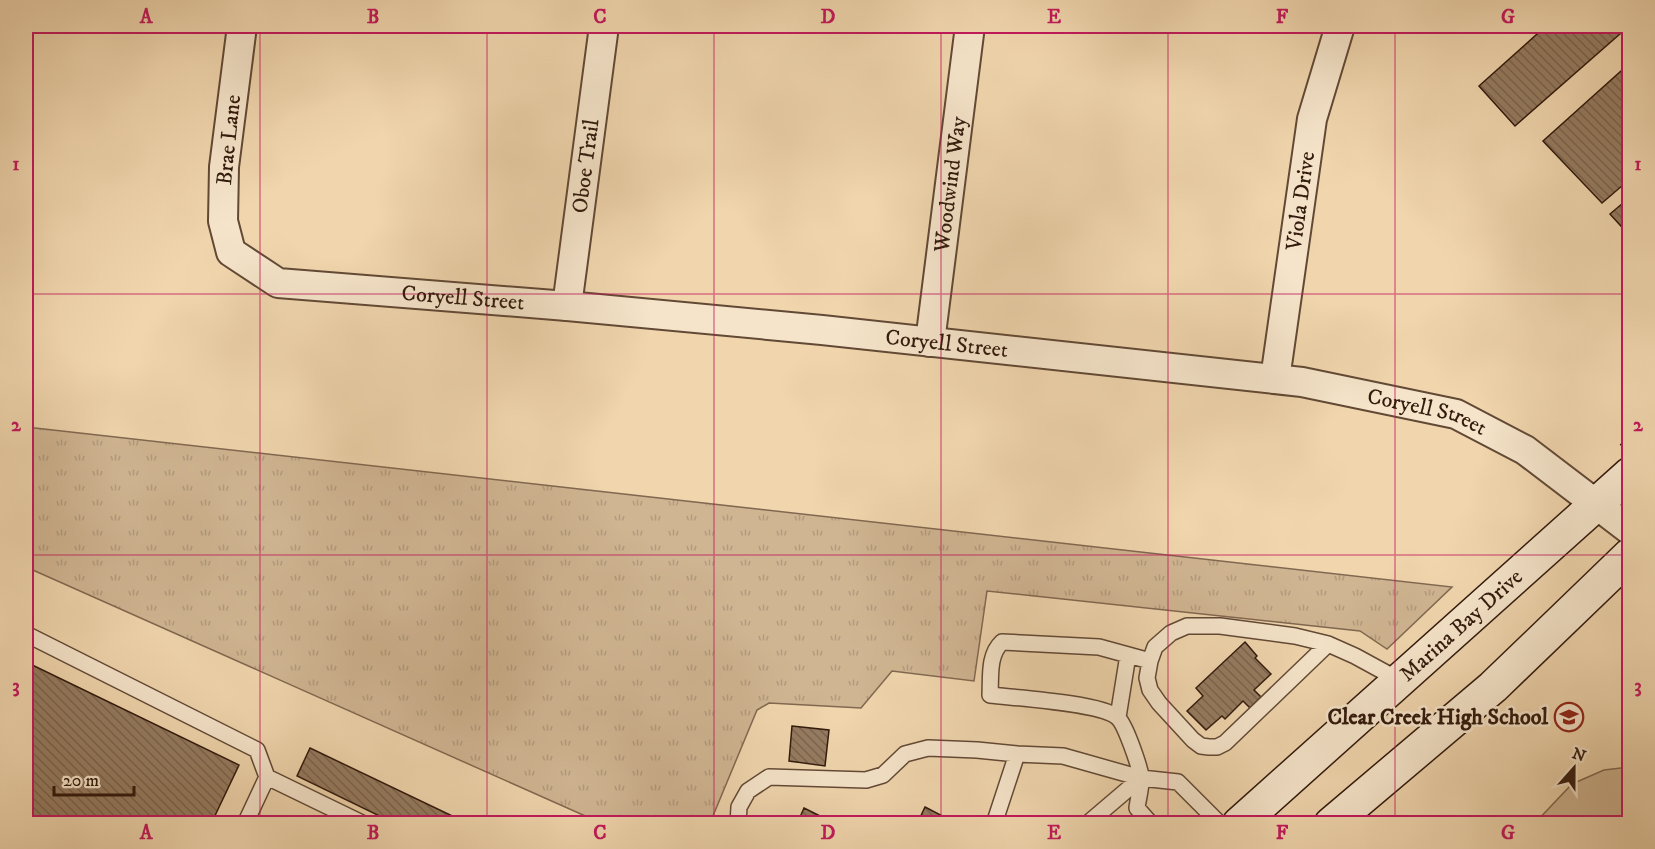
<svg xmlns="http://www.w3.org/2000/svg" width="1655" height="849" font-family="'IM FELL DW Pica',serif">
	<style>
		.grass { fill: url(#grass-tufts); stroke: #816850; stroke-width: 1.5 }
		.garden { fill: #d0b592; stroke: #816850; stroke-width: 1.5 }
		.building { fill: url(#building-back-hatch); stroke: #321a0d; stroke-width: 1.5 }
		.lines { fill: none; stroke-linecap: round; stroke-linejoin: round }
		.service-casing { stroke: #624935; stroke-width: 18 }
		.minor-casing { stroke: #624935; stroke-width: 32 }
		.secondary-casing { stroke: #321a0d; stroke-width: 36 }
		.path { stroke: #321a0d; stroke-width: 4; stroke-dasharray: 4.5 3; stroke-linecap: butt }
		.service { stroke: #f5e4ca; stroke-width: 15 }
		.minor { stroke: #f5e4ca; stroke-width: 28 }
		.secondary { stroke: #f5e4ca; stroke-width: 33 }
		.grid { fill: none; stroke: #c2185b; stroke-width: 1.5; stroke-opacity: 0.55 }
		.labels { text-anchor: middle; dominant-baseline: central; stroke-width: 5; stroke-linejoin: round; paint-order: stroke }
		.street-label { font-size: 22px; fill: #321a0d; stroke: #f5e4ca }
		.poi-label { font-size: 22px; font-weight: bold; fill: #321a0d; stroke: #f5e4ca; text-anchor: end }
		.neatline { fill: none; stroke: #c2185b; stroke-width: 2 }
		.grid-label { font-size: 20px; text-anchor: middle; font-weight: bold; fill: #c2185b }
	</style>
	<defs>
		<pattern id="grass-tufts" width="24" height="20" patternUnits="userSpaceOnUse" patternTransform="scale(1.5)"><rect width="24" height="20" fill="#d0b592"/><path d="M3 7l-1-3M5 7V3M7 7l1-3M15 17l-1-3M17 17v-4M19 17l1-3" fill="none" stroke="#b39b7d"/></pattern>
		<pattern id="building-back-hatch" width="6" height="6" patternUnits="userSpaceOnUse" patternTransform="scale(1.5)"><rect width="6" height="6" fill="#957b60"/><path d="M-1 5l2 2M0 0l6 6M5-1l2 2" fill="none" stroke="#7a644e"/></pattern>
	</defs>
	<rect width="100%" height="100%" fill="#f0d5ad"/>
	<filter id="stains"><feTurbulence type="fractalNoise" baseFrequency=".00333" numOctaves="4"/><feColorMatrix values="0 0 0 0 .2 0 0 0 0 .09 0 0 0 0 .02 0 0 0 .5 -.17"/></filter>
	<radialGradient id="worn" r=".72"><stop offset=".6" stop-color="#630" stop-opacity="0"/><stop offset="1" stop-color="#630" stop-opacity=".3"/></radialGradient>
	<path class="grass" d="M26,427l1426,160 -65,62 -27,-18 -373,-40 -13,90 -82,-10 -31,37 -92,-5 -12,7 -47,113h-109l-575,-256z"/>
	<path class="garden" d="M1629,767v56h-94l37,-39 32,-14z"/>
	<path class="building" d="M1546,26h83l-114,100 -36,-40z
		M1630,63v116l-28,24 -59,-62z
		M1630,197v39l-20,-22z
		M1245,642l12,14 -2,2 16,16 -17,16 7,7 -11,11 -7,-7 -18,18 -3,-3 -16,14 -19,-19 16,-15 -7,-8z
		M26,662l213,103 -28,59h-185z
		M792,726l37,4 -4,36 -36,-5z
		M310,748l159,76h-73l-99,-48z
		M925,807l29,15 -1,2h-36z
		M804,808l32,16h-39z
		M311,817l14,7h-18z"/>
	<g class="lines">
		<g class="service-casing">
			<path id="service" d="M26,634l231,116 10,27 97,47
				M1328,644l-103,99 -8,4h-8l-8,-1 -8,-6 -34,-37 -9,-13 -3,-12 3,-17 5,-14 16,-14 16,-7h33l75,10 33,8 27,12 44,24
				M1150,661l-51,-14 -97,-5c-14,13 -11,35 -12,53 25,3 110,8 127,22 8,6 22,48 24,59 1,10 -3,23 -4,32l14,16
				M1118,717l10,-62
				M245,824l22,-47
				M738,824l1,-17 9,-16 21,-14 97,3 17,-5 22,-21 23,-6 49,2 40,4
				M994,824l23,-70 46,2 78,22 37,4 42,42
				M1087,824l54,-46"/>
		</g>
		<g class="minor-casing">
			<g id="minor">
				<path id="s1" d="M242,26l-18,141 -1,54 8,31 47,31 289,23 255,24 480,52 154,32 69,36 105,80"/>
				<path id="s2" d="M567,306l37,-280"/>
				<path id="s3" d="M930,342l40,-316"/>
				<path id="s4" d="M1275,379l37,-260 28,-93"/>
			</g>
		</g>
		<g class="secondary-casing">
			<g id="secondary">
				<path id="s5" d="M1239,824l391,-350"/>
				<path d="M1331,824l162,-137 137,-132"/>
			</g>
		</g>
		<path class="path" d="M1621,446l9,-8"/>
		<use href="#service" class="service"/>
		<use href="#minor" class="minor"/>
		<use href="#secondary" class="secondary"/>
	</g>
	<path class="grid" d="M260,26v798M487,26v798M714,26v798M941,26v798M1168,26v798M1395,26v798M26,294h1604M26,555h1604"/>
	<defs>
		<g id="school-ring" transform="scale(1.5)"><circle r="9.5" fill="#f5e4ca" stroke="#8f2418" stroke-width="1.5"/><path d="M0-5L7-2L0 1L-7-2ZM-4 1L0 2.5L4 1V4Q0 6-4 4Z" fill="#8f2418"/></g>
	</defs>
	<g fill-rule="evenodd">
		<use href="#school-ring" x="1569" y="717"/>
	</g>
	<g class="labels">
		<g class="street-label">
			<text transform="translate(229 140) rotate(-84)">Brae Lane</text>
			<text stroke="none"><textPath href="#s2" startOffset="141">Oboe Trail</textPath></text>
			<text stroke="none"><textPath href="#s3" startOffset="159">Woodwind Way</textPath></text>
			<text stroke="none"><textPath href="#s4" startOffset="180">Viola Drive</textPath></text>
			<text stroke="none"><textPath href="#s1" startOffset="470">Coryell Street</textPath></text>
			<text stroke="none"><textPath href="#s1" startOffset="956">Coryell Street</textPath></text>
			<text stroke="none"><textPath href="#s1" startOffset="1442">Coryell Street</textPath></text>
			<text stroke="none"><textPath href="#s5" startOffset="298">Marina Bay Drive</textPath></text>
		</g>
		<g class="poi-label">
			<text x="1548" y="717">Clear Creek High School</text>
		</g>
	</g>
	<rect width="1655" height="849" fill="none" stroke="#f0d5ad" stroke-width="66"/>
	<g transform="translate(1574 768) rotate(21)" stroke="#f5e4ca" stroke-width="4.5" paint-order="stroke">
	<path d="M0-4.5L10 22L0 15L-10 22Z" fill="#321a0d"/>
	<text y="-9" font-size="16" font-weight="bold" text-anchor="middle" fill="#321a0d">N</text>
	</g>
	<path d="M54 786v9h80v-9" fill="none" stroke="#321a0d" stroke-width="3"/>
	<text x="63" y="786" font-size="18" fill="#321a0d" stroke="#f5e4ca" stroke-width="4.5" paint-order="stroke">20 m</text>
	<rect x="33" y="33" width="1589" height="783" class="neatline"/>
	<g class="grid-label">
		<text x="146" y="23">A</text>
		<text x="373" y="23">B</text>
		<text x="600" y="23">C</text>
		<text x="828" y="23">D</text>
		<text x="1054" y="23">E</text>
		<text x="1282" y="23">F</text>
		<text x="1508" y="23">G</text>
		<text x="16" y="170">1</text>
		<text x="1638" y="170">1</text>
		<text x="16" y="431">2</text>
		<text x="1638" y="431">2</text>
		<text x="16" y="692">3</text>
		<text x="1638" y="692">3</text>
		<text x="146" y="839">A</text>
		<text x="373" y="839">B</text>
		<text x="600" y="839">C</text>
		<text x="828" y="839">D</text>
		<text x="1054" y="839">E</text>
		<text x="1282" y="839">F</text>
		<text x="1508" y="839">G</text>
	</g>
	<rect width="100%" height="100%" filter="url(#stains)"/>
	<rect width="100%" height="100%" fill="url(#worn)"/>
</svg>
